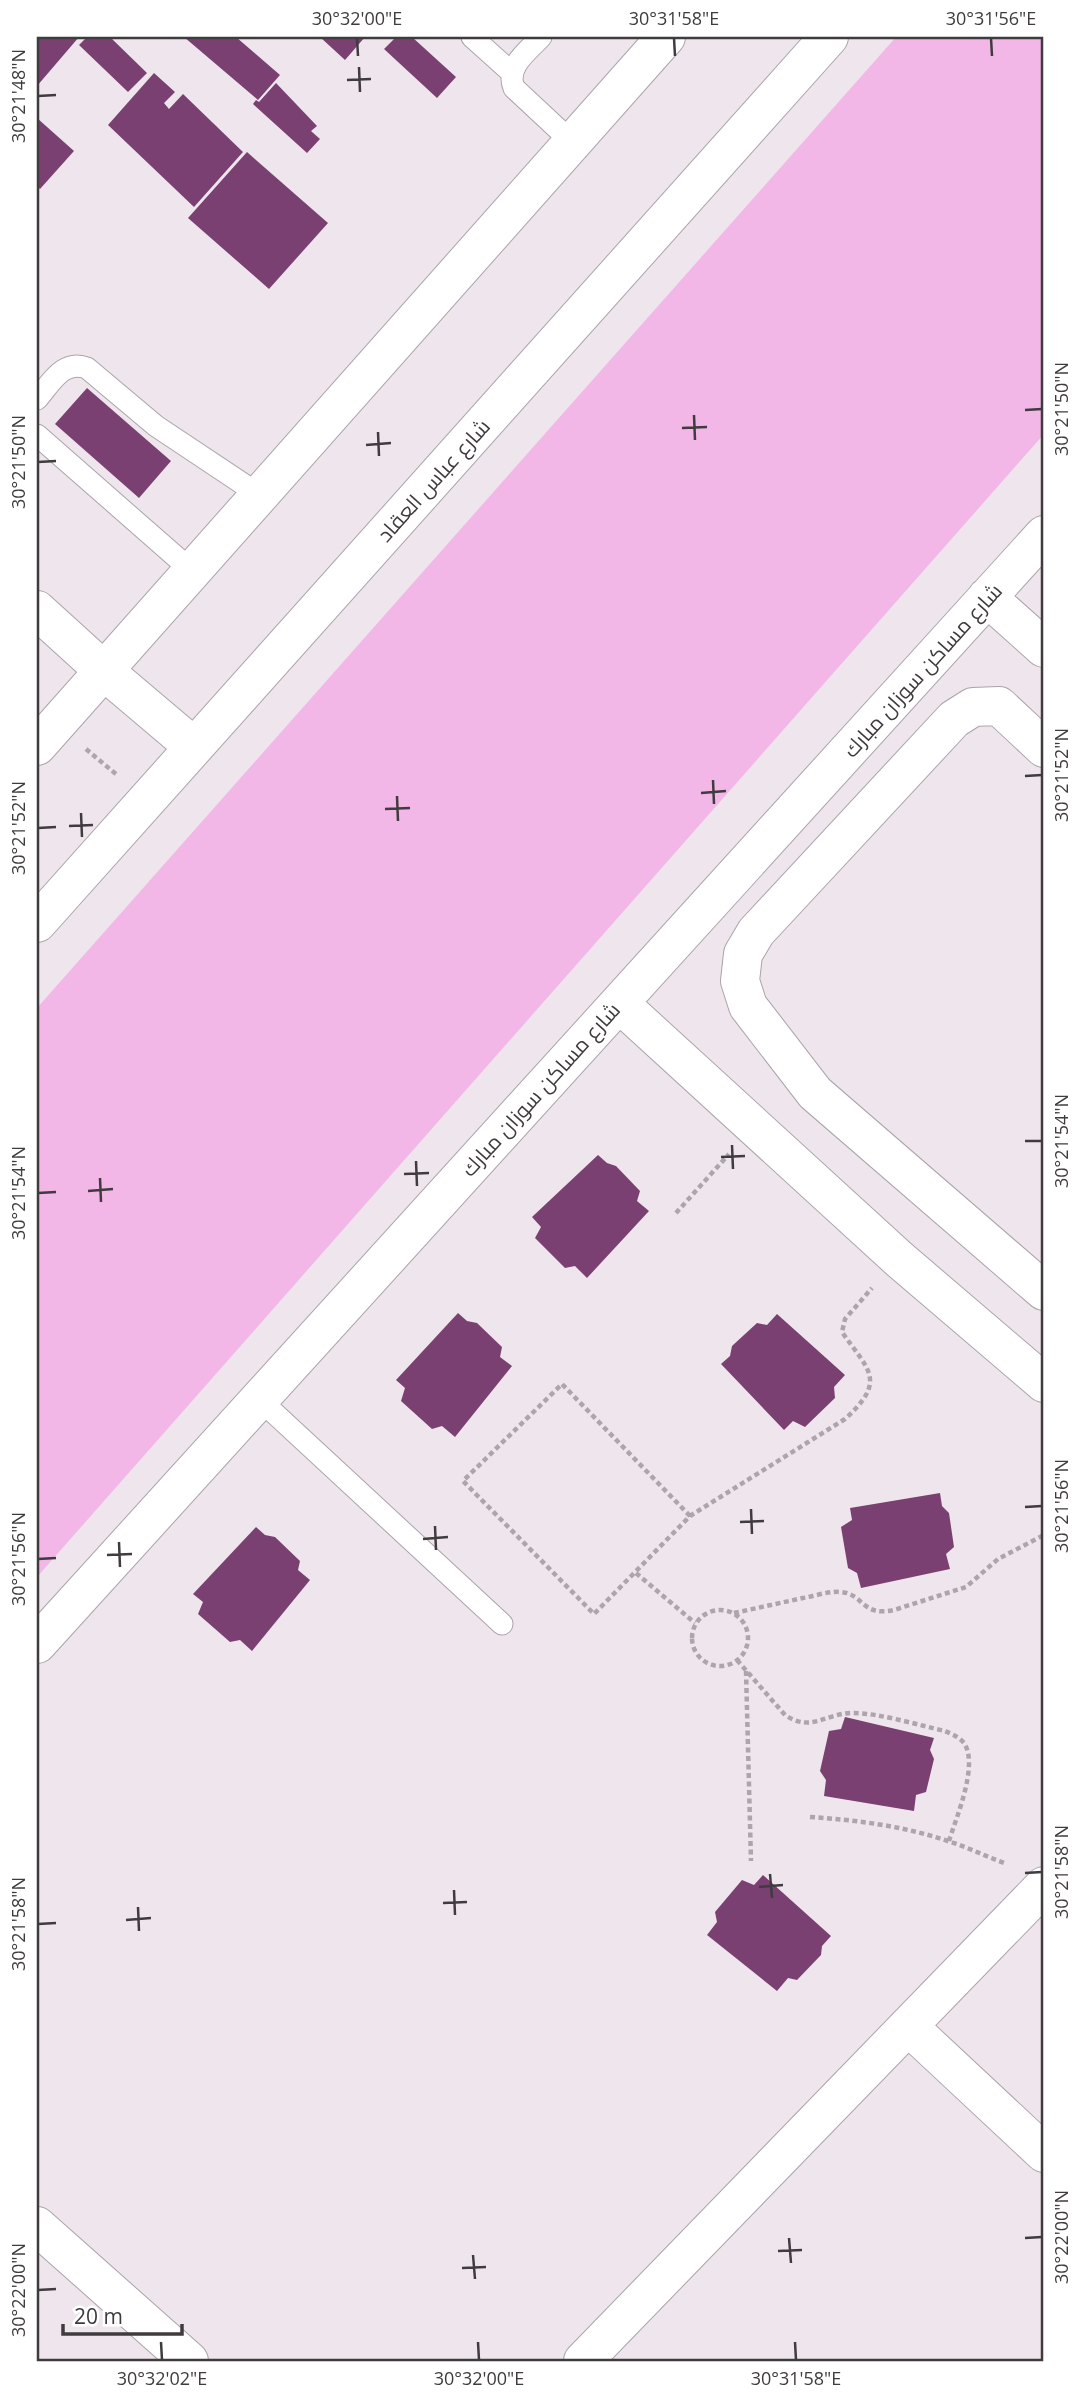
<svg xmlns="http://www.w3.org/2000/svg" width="1081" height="2398" font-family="'Open Sans',Cairo,sans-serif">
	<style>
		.green { fill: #f2b6e7 }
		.building { fill: #7b4072 }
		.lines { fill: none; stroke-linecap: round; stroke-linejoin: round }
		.lane-casing { stroke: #aba3aa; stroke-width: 23 }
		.street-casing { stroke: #aba3aa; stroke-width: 40 }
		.secondary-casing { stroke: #aba3aa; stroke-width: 40 }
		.path { stroke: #aca5ab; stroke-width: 4.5; stroke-dasharray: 5 3.5; stroke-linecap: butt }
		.lane { stroke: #fff; stroke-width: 21 }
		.street { stroke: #fff; stroke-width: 38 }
		.secondary { stroke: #fff; stroke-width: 38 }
		.ticks { fill: none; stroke: #3f3b3e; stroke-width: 2.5 }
		.labels { text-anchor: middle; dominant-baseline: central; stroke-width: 7; stroke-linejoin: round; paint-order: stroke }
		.street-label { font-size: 21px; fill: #3f3b3e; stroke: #fff }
		.neatline { fill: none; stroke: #3f3b3e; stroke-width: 2.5 }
		.ticks-label { font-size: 18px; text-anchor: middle; fill: #3f3b3e }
	</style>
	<rect width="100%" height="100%" fill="#efe6ed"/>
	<path class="green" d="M896,37h148v397l-1007,1143v-569z"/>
	<path class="building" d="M37,37h42l-42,49z
		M87,37h23l37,36 -19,19 -49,-47z
		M184,37h52l44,38 -22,25z
		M320,37h45l-20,23z
		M396,37h16l44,40 -19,21 -53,-49z
		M154,73l21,19 -11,11 5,6 14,-15 60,58 -49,55 -86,-82z
		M276,83l41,43 -6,5 9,8 -13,14 -54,-49 3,-4 6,4 -3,-2z
		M37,118l37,33 -34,38 -3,-3z
		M247,152l81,71 -59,66 -81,-71z
		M87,388l84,73 -32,37 -84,-74z
		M598,1155l9,8 9,3 24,25 -3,10 12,10 -62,67 -12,-12 -10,2 -30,-30 6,-11 -9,-10z
		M458,1313l9,8 10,2 25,24 -2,10 12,9 -57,71 -13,-11 -10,3 -31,-28 4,-13 -9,-8z
		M777,1314l68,61 -11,12 1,11 -30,29 -12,-6 -9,9 -63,-66 9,-8 2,-10 25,-23 10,2z
		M940,1493l2,13 7,7 5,34 -8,7 4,15 -89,19 -4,-15 -9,-5 -7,-41 11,-7 -2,-12z
		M256,1527l9,8 10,2 25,24 -2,9 12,10 -58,71 -12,-11 -10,2 -32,-28 5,-12 -10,-8z
		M845,1717l89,21 -4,12 4,9 -8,33 -10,3 -2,16 -90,-15 2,-16 -6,-9 9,-40 12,-2z
		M763,1875l68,61 -9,10 -1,9 -24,25 -9,-2 -11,13 -70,-56 10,-13 -2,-10 27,-32 12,5z"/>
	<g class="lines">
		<g class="lane-casing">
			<path id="lane" d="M472,37l39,35
				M541,37c-13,14 -36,30 -27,51l59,55
				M37,399c14,-16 26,-40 50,-31l69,58 102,68
				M37,435l154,135
				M259,1399l243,225"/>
		</g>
		<g class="street-casing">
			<path id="street" d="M987,597l57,51
				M37,610l66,60
				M1044,748l-45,-42 -26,1 -19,12 -198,213 -13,22 -3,27 8,25 67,87 229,198
				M619,1003l280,256 145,124
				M37,1644l1007,-1109
				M908,2026l136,127
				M37,2226l152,135
				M583,2361l461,-475"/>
		</g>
		<g class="secondary-casing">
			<path id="secondary" d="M103,670l91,77
				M37,746l629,-709
				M37,923l792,-886"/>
		</g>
		<path class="path" d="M86,749l31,26
			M676,1213l53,-59
			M690,1516l-128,-132 -99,97 131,133 96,-98 155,-97c43,-39 23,-49 -3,-87l3,-13 27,-31
			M636,1573l59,50
			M692 1638a28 28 0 1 1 56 0a28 28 0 1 1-56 0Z
			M734,1613c23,-5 46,-10 69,-15 12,-2 25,-7 38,-6 23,2 20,25 53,18l72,-23 32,-28 46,-24
			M737,1660l48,55c27,18 40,-2 68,-2 26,0 65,12 92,18 7,3 14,6 19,12 15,22 -8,75 -15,98
			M746,1671l5,190
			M810,1817c47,3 93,9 138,24 19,6 37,15 56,22"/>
		<use href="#lane" class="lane"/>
		<use href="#street" class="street"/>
		<use href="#secondary" class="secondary"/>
	</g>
	<path class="ticks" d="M357,38l1,18M674,38l1,18M991,38l1,18M359,67l1,25M347,80l24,-1M38,96l18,-1M1025,410l17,-1M694,415l1,25M682,428l25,-1M378,432l1,24M366,445l25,-2M38,462l18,-1M1025,776l17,-1M713,780l1,24M701,793l25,-2M397,796l1,25M385,809l25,-1M81,813l1,24M69,826l24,-1M38,828l18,-1M1025,1141h17M732,1145l1,24M721,1157l24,-1M416,1161l1,25M404,1174l25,-1M100,1178l1,24M88,1191l25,-2M38,1193l18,-1M1025,1507l17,-1M751,1509l1,25M740,1522l24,-1M435,1526l1,24M423,1539l25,-2M119,1542l1,25M107,1555l25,-1M38,1559l18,-1M1025,1873l17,-1M770,1874l2,24M759,1887l24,-2M454,1890l1,25M443,1903l24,-1M138,1907l1,24M126,1920l25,-2M38,1924l18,-1M789,2238l2,25M1025,2238l17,-1M778,2251l24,-1M473,2255l2,24M462,2268l24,-1M38,2290l18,-1M161,2342l1,18M478,2342l1,18M795,2342l1,18"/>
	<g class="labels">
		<g class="street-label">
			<text transform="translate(433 480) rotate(-48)">شارع عباس العقاد</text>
			<text transform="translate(922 670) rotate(-48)">شارع مساكن سوزان مبارك</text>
			<text transform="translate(540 1089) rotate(-48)">شارع مساكن سوزان مبارك</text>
		</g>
	</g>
	<rect width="1081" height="2398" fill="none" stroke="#ffffff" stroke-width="77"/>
	<path d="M63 2324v10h119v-10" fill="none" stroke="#3f3b3e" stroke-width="3.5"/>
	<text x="74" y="2324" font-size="21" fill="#3f3b3e" stroke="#ffffff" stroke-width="5" paint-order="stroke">20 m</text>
	<rect x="38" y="38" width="1004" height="2322" class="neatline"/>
	<g class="ticks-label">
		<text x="357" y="25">30°32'00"E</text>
		<text x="674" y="25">30°31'58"E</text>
		<text x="991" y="25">30°31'56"E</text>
		<text transform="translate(19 96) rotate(-90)" y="6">30°21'48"N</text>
		<text transform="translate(1062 409) rotate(-90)" y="6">30°21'50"N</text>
		<text transform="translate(19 462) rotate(-90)" y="6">30°21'50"N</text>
		<text transform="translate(1062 775) rotate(-90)" y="6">30°21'52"N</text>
		<text transform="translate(19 828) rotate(-90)" y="6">30°21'52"N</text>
		<text transform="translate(1062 1141) rotate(-90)" y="6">30°21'54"N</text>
		<text transform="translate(19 1193) rotate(-90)" y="6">30°21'54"N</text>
		<text transform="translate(1062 1506) rotate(-90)" y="6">30°21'56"N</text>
		<text transform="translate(19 1559) rotate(-90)" y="6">30°21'56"N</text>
		<text transform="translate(1062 1872) rotate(-90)" y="6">30°21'58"N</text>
		<text transform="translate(19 1924) rotate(-90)" y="6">30°21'58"N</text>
		<text transform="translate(1062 2237) rotate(-90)" y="6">30°22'00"N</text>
		<text transform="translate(19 2290) rotate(-90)" y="6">30°22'00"N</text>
		<text x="162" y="2385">30°32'02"E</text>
		<text x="479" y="2385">30°32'00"E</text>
		<text x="796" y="2385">30°31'58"E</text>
	</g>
</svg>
